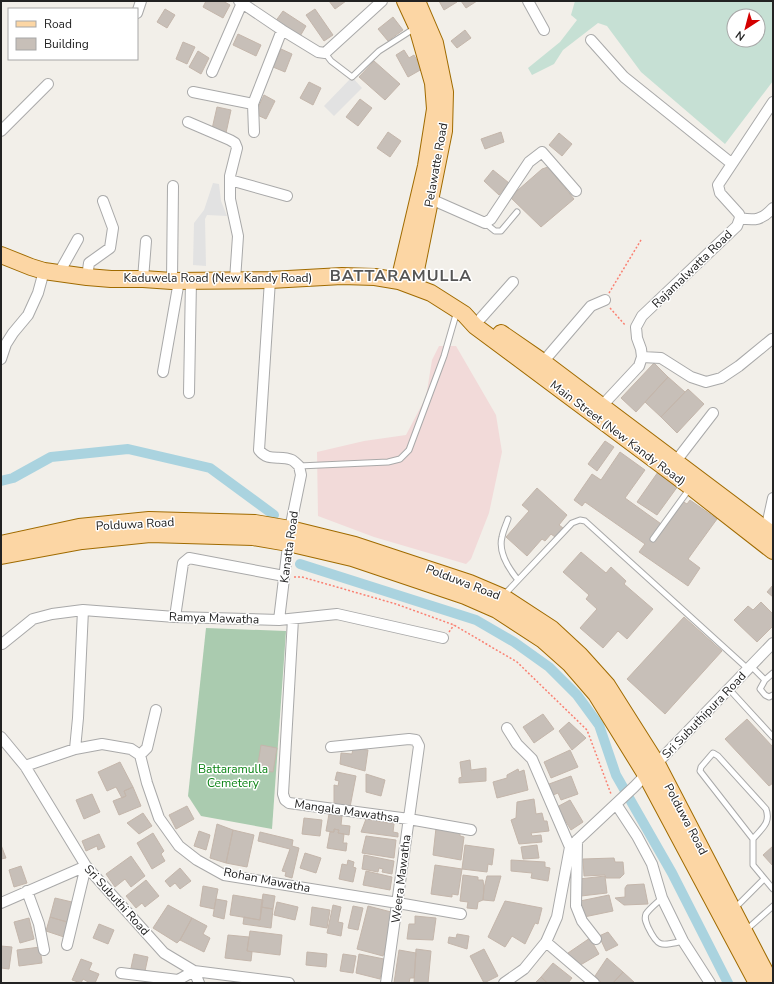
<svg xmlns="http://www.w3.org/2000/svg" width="774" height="984" font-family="'Nunito Sans',sans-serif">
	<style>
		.commercial { fill: #f2dad9 }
		.wetland { fill: #c6e0d4; fill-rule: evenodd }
		.cemetery { fill: #aacbaf }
		.parking { fill: #e2e2e2 }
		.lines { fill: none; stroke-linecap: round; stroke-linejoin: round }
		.canal { stroke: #aad3df; stroke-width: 10 }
		.building { fill: #c7bfb8; stroke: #c4b6ab }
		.service-casing { stroke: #a9a9a9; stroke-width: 7 }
		.minor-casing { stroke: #a9a9a9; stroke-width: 12 }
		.primary-casing { stroke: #a06b00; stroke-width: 18 }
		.path { stroke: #fa8072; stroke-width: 1.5; stroke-dasharray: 2 2; stroke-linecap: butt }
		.service { stroke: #fff; stroke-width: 5 }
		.minor { stroke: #fff; stroke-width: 10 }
		.primary { stroke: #fcd6a4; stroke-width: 16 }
		.labels { text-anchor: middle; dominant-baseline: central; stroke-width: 3; stroke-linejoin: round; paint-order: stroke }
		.street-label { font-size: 12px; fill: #222; stroke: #fff }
		.park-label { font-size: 12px; fill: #0c8416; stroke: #fff }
		.district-label { font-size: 16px; font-weight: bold; letter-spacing: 1px; fill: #555; stroke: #fff }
	</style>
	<rect width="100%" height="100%" fill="#f2efe9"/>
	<path class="commercial" d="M439,346h17l40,69 6,37 -13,61 -18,46 -5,5 -92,-27 -56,-21 -1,-64 47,-11 42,-6 20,-38 6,-37z"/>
	<path class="wetland" d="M575,1h198v80l-48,63 -84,-72 -34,-46 -9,-3 -35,27 -9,14 -22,11 -4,-7 32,-26 17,-22 -6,-5zM734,16h24v24h-24z"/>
	<path class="cemetery" d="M206,628l80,3 -14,198 -71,-13 -13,-20z"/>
	<path class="parking" d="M352,77l10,11 -28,28 -10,-10z
		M213,183l6,1 2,17 6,15 -20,-1 -2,4 1,47 -13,-1 1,-42 10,-13z"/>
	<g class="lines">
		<path class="canal" d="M1,481l12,-3 38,-21 77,-8 82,19 64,47
			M300,564l176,56 38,22 35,25 28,28 22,30 17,50 56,98 56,110"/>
	</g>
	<path class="building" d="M206,1h17l7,4 -7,13 -20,-11z
		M329,1h17l-11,8z
		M439,1h17l1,1 -13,8z
		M461,1h16l-11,7z
		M165,9l10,6 -8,13 -10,-6z
		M315,9l18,26 -9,6 -18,-26z
		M283,11l23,15 -7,12 -24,-16z
		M393,17l10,13 -15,11 -10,-12z
		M465,30l6,8 -14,10 -6,-7z
		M238,34l23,11 -5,11 -23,-11z
		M183,42l12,5 -8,17 -11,-5z
		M281,49l11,5 -7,18 -12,-5z
		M404,50l5,8 5,-3 8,14 -14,8 -12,-22z
		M198,51l11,7 -8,16 -12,-7z
		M374,61l26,23 -15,16 -26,-23z
		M309,82l12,6 -8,17 -13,-7z
		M264,95l11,6 -9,18 -11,-5z
		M360,99l12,9 -14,18 -12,-9z
		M217,107l14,3 -5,23 -14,-4z
		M388,132l13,9 -11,16 -13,-9z
		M501,132l3,10 -19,7 -4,-10z
		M559,133l13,11 -10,12 -13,-11z
		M548,167l26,32 -33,28 -31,-30 32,-28z
		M493,170l16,13 -10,12 -15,-14z
		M654,363l14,14 -32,35 -15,-14z
		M668,377l17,15 -24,25 -16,-15z
		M688,389l16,15 -27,29 -16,-16z
		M605,441l9,6 -17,24 -9,-7z
		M620,452l25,18 -20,28 39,28 18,-25 5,3 3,-4 27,19 -29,40 12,9 -12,18 -49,-34 6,-8 -60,-42 -3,4 -8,-6 18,-26 9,6z
		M658,472l20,14 -21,29 -20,-13z
		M537,488l30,27 -8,10 4,3 -8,9 -4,-3 -6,7 -3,-2 -15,17 -21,-19 23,-26 -7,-6z
		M581,552l25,21 5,-6 15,14 -2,3 29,25 -26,30 -9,-8 -15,17 -23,-20 17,-19 -11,-10 3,-4 -26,-23z
		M773,585v12l-6,-5z
		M761,602l12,12v12l-16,16 -23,-22 14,-14 5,4z
		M684,617l38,34 -57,63 -38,-35z
		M543,714l11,15 -20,14 -11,-16z
		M747,719l26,28v36l-4,3 -44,-47z
		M569,722l17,16 -14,12 -13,-19z
		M261,745l16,3 -4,24 -16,-2z
		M353,748l15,2 -3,21 -25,-7 1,-11 11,1z
		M570,750l8,17 -27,11 -7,-16z
		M470,760l1,10 15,-2v13l-27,2v-5l3,-1 -2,-15z
		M120,762l13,25 -9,4 2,5 -4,2 -6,-11 -9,4 -9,-19z
		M518,769l1,3 5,-2 4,20 -31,8 -4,-16 14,-4v-3z
		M337,772l19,4 -6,31 -16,-3v-19l4,1 1,-5 -4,-1z
		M366,774l19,6 -4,16 -15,-4z
		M571,776l7,18 -17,6 -3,-7 -5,2 -4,-11z
		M133,787l8,19 -22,9 -6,-14 13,-5 -2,-5z
		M92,794l8,18 -16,7 -8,-19z
		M534,799l2,15 6,-1 2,8h3l2,10 -18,2 1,3 9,-1 1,7 -23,2 -8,-24 5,-2 1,-16z
		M570,800l13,22 -12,8 -14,-23z
		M187,806l7,13 -18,10 -7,-14z
		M143,813l9,13 -13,8 -12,-11z
		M329,814l13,2 -1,9 9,1 -1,9 -11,-2 1,-3 -5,-1v3l-8,-1z
		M304,818l18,2 -2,16 -18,-2z
		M366,819l28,5 -1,8 5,1v4l-37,-5z
		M217,824l16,6 -7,33 -16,-5z
		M436,828l24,2v6l4,1 -3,23 -28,-5z
		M334,829l5,1 -1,3 6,1 -1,9h4l-1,8 -19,-3 3,-16h4z
		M233,830l21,5 -7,32 -21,-4z
		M199,831l11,4 -4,15 -12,-4z
		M260,832l33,8 -1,6 7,2 -7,30 -7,-2 1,-4 -4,-1 8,-22 -32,-8z
		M153,833l11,18 -3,3 4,7 -13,8 -15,-26z
		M99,834l6,13 -7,3 -1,-4 -11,5 -4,-10z
		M366,836l30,4 -2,18 -32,-5z
		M1,845l5,13 -5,1z
		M465,845l29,4 -2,16 -4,-1 -1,8 -25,-3z
		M537,845l2,13 -16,1 -2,-12z
		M773,846v20l-10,-11z
		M305,853l16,5 -5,15 -16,-5z
		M364,855l30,6 -2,13 -10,-2 1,-3 -4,-1 -1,4 -16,-3z
		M131,856l14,20 -14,11 -6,-8 -10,8 -9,-13z
		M614,858l1,4h8l1,12 -4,4h-14l-1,-3 -21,1 -1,-17z
		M348,860l6,2 -1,5 3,1 -3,14 -14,-3 3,-15 5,1z
		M511,860l34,2v5l5,1 -2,13 -17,-3 1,-5 -21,-2z
		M435,865l27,4 -4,26 -6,-1v3l-21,-3z
		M21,866l6,17 -13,4 -5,-17z
		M180,868l11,13 -11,8 -5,-6 -5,4 -5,-6z
		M366,871l26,6 -2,13 -27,-5z
		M463,875l15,2v3h5l1,8 -1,12 -5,2 -1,7 -10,-1 1,-6 -8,-1z
		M487,876h14l-7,25 -11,-1 1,-12z
		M605,876l2,17 -26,3 -2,-17z
		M146,880l13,16 -14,11 -3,-4 -6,5 -10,-12z
		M644,884l4,20 -24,1 -9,-7 10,-1v-9l2,-3z
		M203,886l15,3 -4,20 -14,-3z
		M263,894l12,2 -2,13 -12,-2z
		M233,895l30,5 -3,20 -30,-5z
		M609,895l4,16 -29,6 -4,-16z
		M55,898l17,4 -5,20 -17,-5z
		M216,899l11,2 -3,18 -11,-3z
		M505,901l37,7 -4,16 -3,-1 -10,21 -13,-8 -7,11 -17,-10z
		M277,902l21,5 -3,13 -21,-5z
		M168,905l24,13 -12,22 -3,3 -24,-15z
		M333,905l8,2 -3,15 5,1 -2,13 -14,-3z
		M353,906l10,2 -5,22 -10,-2z
		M368,906l27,7 -12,43 -26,-7z
		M261,907l12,2 -2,19 -28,-4 1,-7 16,3z
		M312,907l18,3 -3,18 -17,-3z
		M415,916l21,2 -3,22 -26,-1 2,-15h6z
		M50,917l17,5 -3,15 -18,-6z
		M29,918l5,21 -14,4 -6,-21z
		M192,918l15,8 -4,8 7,4 -6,14 -24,-12z
		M99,924l15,6 -6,14 -15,-6z
		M250,931l32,4 -2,20 -33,-4z
		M608,932l10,13 -12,6 -7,-15z
		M457,934l12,2 -2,13 -19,-6 1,-6 7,1z
		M228,935l21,2 -2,14 5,1 -1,9 -26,-3z
		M590,938l9,16 -22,13 -9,-14z
		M1,946l11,1 -3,22 -8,-1z
		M40,947l2,16 -23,3 -2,-16z
		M416,949l15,2 -3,32h-14z
		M484,949l14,27 -14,7 -14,-27z
		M399,950l17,3 -2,25h-4l-1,5h-15z
		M307,952l20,2 -1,13 -20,-2z
		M134,954l14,3 -3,14 -14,-3z
		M343,954l13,2 -3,17 -13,-2z
		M359,954l25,5 -4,20 -24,-6z
		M607,958l16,14 -10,11h-11l-7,-7z
		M81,959l11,4 -3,7 10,4 -4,9h-5l-7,-4 -2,4 -9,-3z
		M553,963l19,15 -4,5h-20l-7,-6z
		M623,972l12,11h-22z
		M541,977l6,6h-12z"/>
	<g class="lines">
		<g class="service-casing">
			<path id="service" d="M325,53l6,8 21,16 27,-26 36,-23
				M485,223l10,8h6l16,-19
				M299,466l89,-4 12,-3 9,-9 35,-94 13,-45
				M508,519c-2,6 -5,12 -6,18 -4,15 7,32 16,43
				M653,539l37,-51
				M504,595l68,-72 8,-3 5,1 163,148
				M751,666l14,14
				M773,673l-8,7 -5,9 5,6 4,2 4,-2
				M729,689l44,48
				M753,839c9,-11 18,-16 13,-30l-48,-53 -5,-3 -12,14 -1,4 53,68v26l20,24
				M662,898c-5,5 -12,10 -16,16 -2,5 0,8 2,13 10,21 13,19 35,14
				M734,909l30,-30
				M745,931l28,-25"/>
		</g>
		<g class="minor-casing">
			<path id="minor" d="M239,1l43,29 36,22 7,1 57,-52
				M528,1l16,29
				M137,13l4,-12
				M591,40l33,37 107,86
				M212,72l30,-69
				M193,92l60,12
				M188,122l42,18 5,3 2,5 -7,28v23l8,37 -3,44
				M1,131l47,-47
				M254,132l-1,-28 29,-74
				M230,180l57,16
				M426,197l59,26 6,-4 38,-57 13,-10 34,39
				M740,218c15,3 22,2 33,-10
				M59,273l19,-34
				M87,277l2,-14 21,-15 3,-20 -10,-27
				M143,279l3,-38
				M270,280l-11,170c10,13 21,4 33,10 2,1 5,4 7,6l2,9 -11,54 -11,91
				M172,281l1,-95
				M481,318l32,-36
				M642,357l19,1 30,19 15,5 15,-4 18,-12 33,-27
				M1,359l5,-15 7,-11 15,-18 10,-22 6,-22
				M543,362l48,-56 14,-6
				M163,372l16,-91
				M189,393l2,-113
				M598,410l41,-44 3,-9 -1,-8 -4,-11 -1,-11 6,-11 95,-90 3,-8 -1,-4 -19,-21 -2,-8 55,-83
				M676,461l37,-48
				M766,530l7,-32
				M175,617l8,-54 6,-5 95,18
				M293,619l-10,175 2,6 4,3 120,16 62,11
				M2,644l31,-25 19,-5 31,-4 92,7 104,3 58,-6 106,24
				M507,728l10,16 15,15 38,88
				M1,737l24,29 61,100 78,87 30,18 95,12
				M331,747l78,-8 7,1 3,6 -33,237
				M75,749l3,-31 5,-108
				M140,755l7,-7 9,-38
				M25,766l50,-17 27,-5 29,5 9,6 7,28 12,35 20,28 18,14 27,15 174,28 63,11
				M616,804l21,32 15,28 10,34 21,43 27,42
				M577,840l-1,66 6,15 14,18
				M27,891l12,33 5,26
				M1,903l85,-37
				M546,942l48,41
				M67,945l19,-79
				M121,973l57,7 16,-9 5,12
				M504,983l20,-14 22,-27 11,-25 13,-70 64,-60 139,-144"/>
		</g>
		<g class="primary-casing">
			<path id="primary" d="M1,255l30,12 13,4 43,6 24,2h32l29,2 98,-1 72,-4 33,1 24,4 32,12 33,21 11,12 216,161 82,64
				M399,281l27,-115 9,-57 -2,-26 -16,-56 -12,-26
				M413,285l31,-154 1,-39 -10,-49 -18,-42
				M501,333l42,29 230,173
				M1,544l78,-17 70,-7 106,3 35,6 65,16 115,38 33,14 49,32 28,26 27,30 50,79 114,219
				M1,556l81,-15 68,-7 103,3 35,6 64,15 113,38 32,14 46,30 27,24 26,30 50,81 111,208"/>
		</g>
		<path class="path" d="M609,293l32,-53
			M610,308l16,18
			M294,577h8l94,27 58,21 63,37 70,68 24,64
			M449,632l5,-7"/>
		<use href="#service" class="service"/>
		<use href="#minor" class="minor"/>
		<use href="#primary" class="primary"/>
	</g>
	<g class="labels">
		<g class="street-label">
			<text transform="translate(436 165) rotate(-80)">Pelawatte Road</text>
			<text transform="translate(692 269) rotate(-44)">Rajamalwatta Road</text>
			<text x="218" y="278">Kaduwela Road (New Kandy Road)</text>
			<text transform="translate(618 433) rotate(37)">Main Street (New Kandy Road)</text>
			<text transform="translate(135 524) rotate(-3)">Polduwa Road</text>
			<text transform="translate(289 547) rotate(-82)">Kanatta Road</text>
			<text transform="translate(463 582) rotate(21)">Polduwa Road</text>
			<text transform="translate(214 618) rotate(2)">Ramya Mawatha</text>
			<text transform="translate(704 715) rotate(-46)">Sri Subuthipura Road</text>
			<text transform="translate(347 811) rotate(8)">Mangala Mawathsa</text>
			<text transform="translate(686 819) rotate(62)">Polduwa Road</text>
			<text transform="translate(401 879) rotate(-83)">Weera Mawatha</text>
			<text transform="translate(267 880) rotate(11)">Rohan Mawatha</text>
			<text transform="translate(117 900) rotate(48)">Sri Subuthi Road</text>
		</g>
		<g class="park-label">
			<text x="233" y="769">Battaramulla<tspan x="233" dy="14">Cemetery</tspan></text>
		</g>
		<g class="district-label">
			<text x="401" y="276">BATTARAMULLA</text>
		</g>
	</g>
	<rect width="774" height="984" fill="none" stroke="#222222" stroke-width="4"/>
	<rect x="8" y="8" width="130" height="52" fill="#ffffff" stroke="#a7a7a7"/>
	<rect x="16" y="21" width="20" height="6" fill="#fcd6a4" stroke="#a7a7a7"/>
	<text x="44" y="28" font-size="12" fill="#222222">Road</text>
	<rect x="16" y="38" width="20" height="12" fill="#c7bfb8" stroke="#a7a7a7"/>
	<text x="44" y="48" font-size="12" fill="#222222">Building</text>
	<g transform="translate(746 28) rotate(216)"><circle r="19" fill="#ffffff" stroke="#a7a7a7"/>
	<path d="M0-3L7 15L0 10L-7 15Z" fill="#d40000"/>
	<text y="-6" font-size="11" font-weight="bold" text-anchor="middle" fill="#222222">N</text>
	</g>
</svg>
